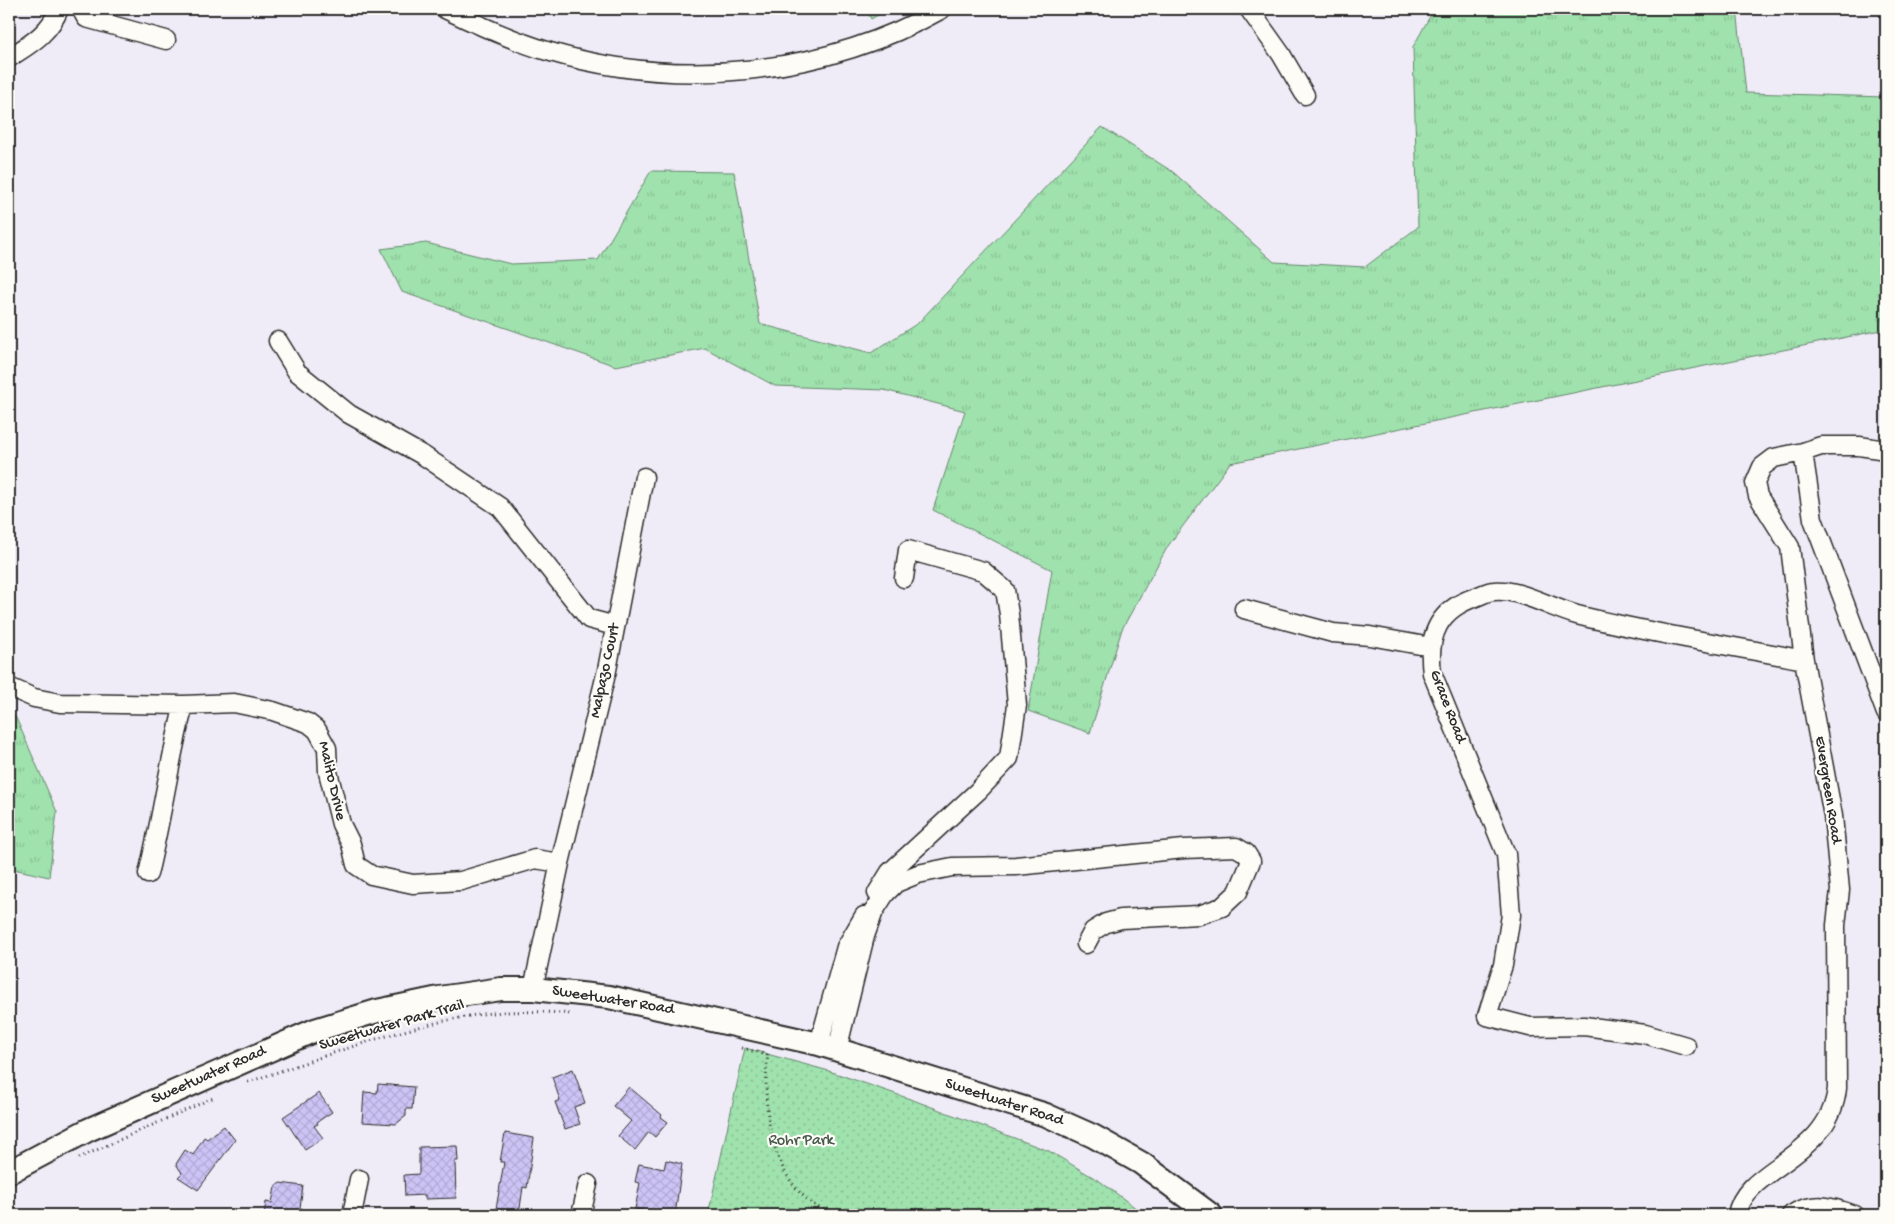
<svg xmlns="http://www.w3.org/2000/svg" width="1895" height="1224" font-family="'Gochi Hand',sans-serif">
	<style>
		.grass { fill: url(#grass-tufts); stroke: #65866c }
		.park { fill: url(#park-dots); stroke: #65866c }
		.building { fill: url(#building-cross-hatch); stroke: #2b2b2b }
		.lines { fill: none; stroke-linecap: round; stroke-linejoin: round }
		.minor-casing { stroke: #2b2b2b; stroke-width: 21 }
		.major-casing { stroke: #2b2b2b; stroke-width: 26 }
		.path { stroke: #2b2b2b; stroke-width: 3; stroke-dasharray: 1 4; stroke-linecap: butt }
		.minor { stroke: #fdfcf7; stroke-width: 18 }
		.major { stroke: #fdfcf7; stroke-width: 22 }
		.labels { text-anchor: middle; dominant-baseline: central; stroke-width: 4.5; stroke-linejoin: round; paint-order: stroke }
		.street-label { font-size: 16px; fill: #2b2b2b; stroke: #fdfcf7 }
		.park-label { font-size: 16px; fill: #48594c; stroke: #fdfcf7 }
	</style>
	<defs>
		<pattern id="grass-tufts" width="24" height="20" patternUnits="userSpaceOnUse" patternTransform="scale(1.25)"><rect width="24" height="20" fill="#9fe2ad"/><path d="M3 7l-1-3M5 7V3M7 7l1-3M15 17l-1-3M17 17v-4M19 17l1-3" fill="none" stroke="#89c295"/></pattern>
		<pattern id="park-dots" width="8" height="8" patternUnits="userSpaceOnUse" patternTransform="scale(1.25)"><rect width="8" height="8" fill="#9fe2ad"/><path d="M2 2h.1M6 6h.1" fill="none" stroke="#89c295" stroke-width="1.8" stroke-linecap="round"/></pattern>
		<pattern id="building-cross-hatch" width="8" height="8" patternUnits="userSpaceOnUse" patternTransform="scale(1.25)"><rect width="8" height="8" fill="#cdc4f6"/><path d="M0 0l8 8M0 8l8-8" fill="none" stroke="#b0a9d3"/></pattern>
	</defs>
	<rect width="100%" height="100%" fill="#efebf7"/>
	<filter id="ink" filterUnits="userSpaceOnUse"><feTurbulence type="fractalNoise" baseFrequency=".02" numOctaves="2"/><feDisplacementMap in="SourceGraphic" scale="10" xChannelSelector="R" yChannelSelector="G"/><feConvolveMatrix kernelMatrix="1 2 1 2 8 2 1 2 1" color-interpolation-filters="sRGB"/></filter>
	<g filter="url(#ink)">
		<path class="grass" d="M867,9h21l-17,10z
			M1434,9h303l9,84 140,4v232l-656,134 -62,83 -46,83 -32,104 -62,-22 24,-141 -119,-60 32,-99 -81,-21 -109,-4 -70,-38 -89,18 -214,-74 -21,-43 45,-6 85,21 87,-4 53,-89 83,1 26,152 111,29 47,-30 184,-196 71,45 101,90 91,5 53,-40 -5,-180z
			M9,712l7,6 41,94 -8,65 -40,-9z"/>
		<path class="park" d="M745,1048l84,23 84,29 136,51 52,31 44,33h-437z"/>
		<path class="building" d="M573,1069l12,34 -11,4 6,17 -15,5 -10,-27 5,-2 -8,-23z
			M378,1084l36,3 -2,22h-6v7l-10,8 -34,-2 2,-30 13,1z
			M629,1087l33,28 -1,2 7,5 -13,15 -6,-5 -14,18 -17,-14 13,-15 -18,-15z
			M319,1093l13,19 -15,10 1,2 -4,2 9,12 -18,12 -22,-33z
			M224,1126l11,14 -37,50 -20,-13 4,-4 -6,-9 9,-14 8,5 11,-18 3,2z
			M505,1133l29,5 -7,50 -4,-1 -4,28h-24l9,-53h-4z
			M457,1146l1,15h-3l1,37 -31,1v-4l-20,1 -1,-21 15,-1v-27z
			M666,1160l16,4 -7,51 -40,-6 5,-26 -5,-1 4,-18 25,5z
			M280,1183l23,3 -3,22 3,1 -1,6h-38l2,-13 6,1 3,-16z"/>
		<g class="lines">
			<g class="minor-casing">
				<path id="minor" d="M81,9l5,9 80,22
					M445,9c33,16 66,31 102,42 130,39 276,25 395,-42
					M1249,9l32,45 24,41
					M9,58c21,-14 40,-24 50,-49
					M278,341l19,31 52,42 75,42 76,51 89,112 26,7
					M1803,452l10,67 73,194
					M1244,609l89,24 37,3 61,11
					M9,687l25,11 26,5 124,2 50,-2 39,8 35,12 9,7 10,18 1,24 13,52 10,20 5,21 15,10 42,9 48,-3 74,-22 25,4
					M148,874c14,-56 21,-113 36,-169
					M877,893l13,-21 88,-81 31,-33 8,-53 -8,-91 -4,-24 -22,-19 -75,-21 -4,28
					M533,989l27,-126 47,-193 37,-193
					M819,1044l27,-97 18,-31
					M1686,1046l-41,-12 -61,-8 -54,1 -43,-11 16,-51 8,-50 -5,-61 -74,-181c-5,-38 7,-64 44,-76 5,-2 12,-6 18,-6 24,-3 59,18 83,24 75,19 151,30 227,45
					M837,1050l28,-114 9,-25 11,-17 11,-11 22,-9 34,-7 64,-1 168,-17 52,-2 10,6 5,8 -13,31 -16,15 -23,8 -78,4 -15,4 -13,8 -7,13
					M352,1215l7,-36
					M581,1215l7,-31
					M1737,1215c7,-48 93,-56 100,-127l-1,-163 4,-35 -7,-74 -29,-156 -14,-113 -32,-51 -3,-13 7,-16 12,-9 29,-6 18,-6h38l27,4
					M1791,1215c22,-14 40,-9 63,0"/>
			</g>
			<g class="major-casing">
				<path id="major" d="M9,1172l79,-42 227,-100 62,-19 62,-13 62,-9h32l76,8 210,47 227,71 47,21 48,27 70,52"/>
			</g>
			<path class="path" d="M742,1048l26,7
				M768,1054c-7,57 3,138 66,161
				M248,1082c73,-24 146,-53 222,-66 31,-6 71,-5 102,-2
				M79,1158l136,-61
				M9,1194l7,-4"/>
			<use href="#minor" class="minor"/>
			<use href="#major" class="major"/>
		</g>
	</g>
	<g class="labels">
		<g class="street-label">
			<text transform="translate(606 671) rotate(-78)">Malpazo Court</text>
			<text transform="translate(1447 707) rotate(69)">Grace Road</text>
			<text transform="translate(331 781) rotate(77)">Malito Drive</text>
			<text transform="translate(1827 790) rotate(81)">Evergreen Road</text>
			<text transform="translate(613 1001) rotate(9)">Sweetwater Road</text>
			<text transform="translate(392 1026) rotate(-16)">Sweetwater Park Trail</text>
			<text transform="translate(209 1076) rotate(-24)">Sweetwater Road</text>
			<text transform="translate(1004 1103) rotate(18)">Sweetwater Road</text>
		</g>
		<g class="park-label">
			<text x="801" y="1141">Rohr Park</text>
		</g>
	</g>
	<rect width="1895" height="1224" fill="none" stroke="#fdfcf7" stroke-width="30"/>
	<rect x="15" y="15" width="1865" height="1194" fill="none" stroke="#2b2b2b" stroke-width="2" filter="url(#ink)"/>
</svg>
